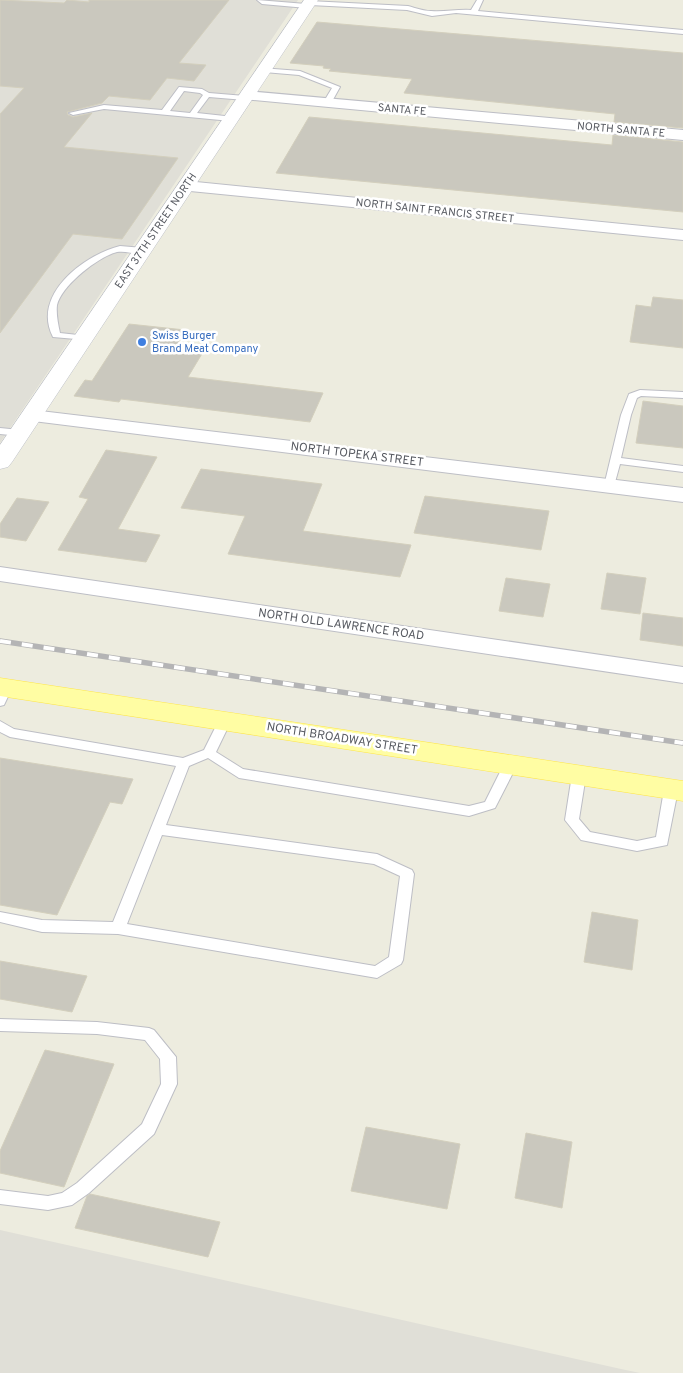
<svg xmlns="http://www.w3.org/2000/svg" width="683" height="1373" font-family="Overpass,sans-serif">
	<style>
		.industrial { fill: #e0dfd7 }
		.building { fill: #cac8be; stroke: #d3cfbd }
		.lines { fill: none; stroke-linecap: round; stroke-linejoin: round }
		.lane-casing { stroke: #bdbec5; stroke-width: 2 }
		.street-casing { stroke: #bdbec5; stroke-width: 2 }
		.secondary-casing { stroke: #bcbfc7; stroke-width: 1 }
		.primary-casing { stroke: #ffe647; stroke-width: 1 }
		.lane { fill: #fff; fill-rule: evenodd }
		.street { fill: #fff; fill-rule: evenodd }
		.secondary { fill: #fff; fill-rule: evenodd }
		.primary { fill: #fffda3; fill-rule: evenodd }
		.rail-casing { stroke: #b4b4b5; stroke-width: 5.5 }
		.rail { stroke: #fff; stroke-width: 4; stroke-dasharray: 11; stroke-linecap: butt }
		.shop-dot { fill: #3f7fe0; stroke: #fff; stroke-width: 2 }
		.labels { text-anchor: middle; dominant-baseline: central; stroke-width: 5; stroke-linejoin: round; paint-order: stroke }
		.far-street-label { font-size: 11px; fill: #585b62; stroke: #fff }
		.far-shop-label { font-size: 11px; fill: #366cbe; stroke: #fff; text-anchor: start }
		.street-label { font-size: 12px; fill: #585b62; stroke: #fff }
	</style>
	<rect width="100%" height="100%" fill="#edecdf"/>
	<path class="industrial" d="M0,0h298l-298,443z
		M0,1230l621,139 19,4h-640z"/>
	<path class="building" d="M0,0l64,3 3,-3 22,2v-2h140l-50,63 27,2 -12,16 -27,-3 -17,22 -41,-4 -7,7 -35,9 1,3 5,2 19,-4 -28,34 114,11 -56,81 -49,-5 -73,99v-219l24,-26 -24,-2z
		M317,22l366,31v75l-69,-6 1,-8 -211,-21 8,-14 -83,-8 2,-2 -8,-1 1,-2 -34,-3z
		M309,117l303,28 1,-10 70,7v70l-407,-39z
		M653,297l30,3v48l-53,-6 6,-37 15,2z
		M129,324l56,6 -10,19 28,3 -15,25 135,16 -13,29 -189,-23 -2,3 -45,-6 11,-16 7,1z
		M643,401l40,5v42l-47,-5z
		M106,450l51,7 -39,72 42,6 -14,27 -88,-12 30,-51 -9,-2z
		M201,469l121,15 -19,47 108,14 -11,32 -172,-23 17,-38 -64,-8z
		M425,496l124,15 -8,39 -127,-17z
		M17,498l32,4 -23,39 -26,-4v-13z
		M607,573l39,5 -6,36 -39,-5z
		M506,578l44,6 -7,33 -44,-6z
		M643,613l40,5v28l-43,-6z
		M0,758l133,21 -11,25 -12,-2 -53,113 -57,-10z
		M592,912l46,8 -6,50 -48,-8z
		M0,961l87,15 -15,36 -72,-13z
		M45,1050l69,14 -50,123 -64,-14v-22z
		M366,1127l94,17 -13,65 -96,-18z
		M526,1133l46,9 -10,66 -47,-10z
		M90,1194l130,28 -12,35 -133,-29 12,-32z"/>
	<g class="lines">
		<g class="lane-casing">
			<path id="lane" d="M257,0l49,4 3,-3 99,5c8,2 15,5 23,5 14,1 27,-2 40,-1l6,-10h6l-5,11 205,19v4l-227,-21 -24,3 -25,-6 -97,-5 -3,3 -45,-4z
				M261,68l39,3 40,16 -10,18h-3l-4,-2 9,-15 -33,-13 -35,-3 -4,-2z
				M179,87l23,2 7,4 36,3 4,2 -4,2 -36,-3 -12,16 37,4v4h-3l-127,-12 -31,6 -4,-2 35,-8 58,5zM184,91l16,2 3,2 -13,18 -20,-2z
				M120,246l23,2 4,3c-7,6 -20,-1 -30,1 -19,5 -55,33 -60,53 -1,9 1,19 3,28l27,3v4l-34,-3c-22,-42 31,-82 67,-91z
				M640,390l43,2v6l-42,-2 -4,2 -6,17 -10,43 62,8v6l-63,-8 -6,22 -5,3 -4,-1 -1,-2 17,-71 8,-21z
				M0,428l20,2 5,3 -5,3 -20,-2z
				M6,684l6,4 -8,17 -4,1v-18z
				M225,717l6,4 -15,31 27,17 226,37 16,-4 20,-40h10l2,3 -22,43 -26,8 -230,-38 -31,-20 -19,8 -23,59 211,29 35,16 2,4 -11,86 -2,4 -24,14 -259,-44 -76,-2 -42,-10v-10l42,8 71,2 63,-156 -166,-29 -10,-5v-11l14,8 169,29 21,-8 16,-32zM162,835l212,29 26,12 -11,81 -14,9 -248,-42z
				M579,770l5,2 2,3 -7,44 11,13 47,9 19,-4 8,-47 2,-3h10l2,3 -11,55 -30,6 -51,-10 -5,-1 -16,-20 7,-45 2,-3z
				M0,1019l97,3 52,6 5,2 22,27 1,27 -23,50 -65,59 -17,12 -24,5 -48,-6v-14l48,6 14,-3 15,-10 65,-59 19,-40 -1,-25 -15,-19 -48,-6 -97,-3z"/>
		</g>
		<g class="street-casing">
			<path id="street" d="M247,91l436,39v10l-441,-41 -3,-3 3,-3z
				M186,181l497,49v10l-503,-50 -2,-4 2,-4z
				M32,410l651,78v14l-658,-82 -3,-4 3,-4z
				M0,567l683,100v16l-683,-102z"/>
		</g>
		<g class="secondary-casing">
			<path id="secondary" d="M304,0h14l-306,462 -4,5 -8,2v-24z"/>
		</g>
		<g class="primary-casing">
			<path id="primary" d="M0,678l683,103v20l-683,-105z"/>
		</g>
		<use href="#lane" class="lane"/>
		<use href="#street" class="street"/>
		<use href="#secondary" class="secondary"/>
		<use href="#primary" class="primary"/>
		<g class="rail-casing">
			<path id="rail" d="M0,641l683,102"/>
		</g>
		<use href="#rail" class="rail"/>
	</g>
	<circle class="shop-dot" cx="142" cy="342" r="5"/>
	<g class="labels">
		<g class="far-street-label">
			<text transform="translate(402 110) rotate(5)">SANTA FE</text>
			<text transform="translate(621 130) rotate(5)">NORTH SANTA FE</text>
			<text transform="translate(435 211) rotate(6)">NORTH SAINT FRANCIS STREET</text>
			<text transform="translate(156 231) rotate(-56)">EAST 37TH STREET NORTH</text>
		</g>
		<g class="far-shop-label">
			<text x="152" y="336">Swiss Burger<tspan x="152" dy="13">Brand Meat Company</tspan></text>
		</g>
		<g class="street-label">
			<text transform="translate(357 455) rotate(7)">NORTH TOPEKA STREET</text>
			<text transform="translate(341 625) rotate(8)">NORTH OLD LAWRENCE ROAD</text>
			<text transform="translate(342 739) rotate(9)">NORTH BROADWAY STREET</text>
		</g>
	</g>
</svg>
